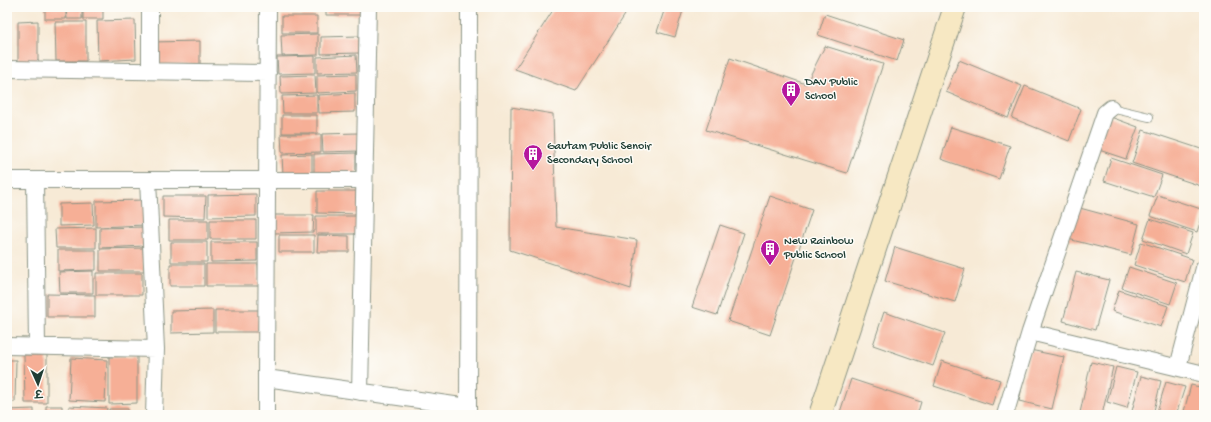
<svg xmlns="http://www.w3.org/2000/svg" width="1211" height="422" font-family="'Gochi Hand','Playpen Sans Deva',sans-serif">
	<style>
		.building { fill: #f6af96 }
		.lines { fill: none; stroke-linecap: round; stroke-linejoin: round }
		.lane-casing { stroke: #8b9485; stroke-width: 10 }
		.street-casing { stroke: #8b9485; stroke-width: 18 }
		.secondary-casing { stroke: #8b9485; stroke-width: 24 }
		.lane { stroke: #fff; stroke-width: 8 }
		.street { stroke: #fff; stroke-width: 16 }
		.secondary { stroke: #f7e8c3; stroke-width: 22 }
		.labels { text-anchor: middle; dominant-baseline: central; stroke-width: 3; stroke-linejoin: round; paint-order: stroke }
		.poi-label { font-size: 12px; fill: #1f3d34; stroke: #fdfcf7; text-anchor: start }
	</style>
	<rect width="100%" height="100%" fill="#fdfcf7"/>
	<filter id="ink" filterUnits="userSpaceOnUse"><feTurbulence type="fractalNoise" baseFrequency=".025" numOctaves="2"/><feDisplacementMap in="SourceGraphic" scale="8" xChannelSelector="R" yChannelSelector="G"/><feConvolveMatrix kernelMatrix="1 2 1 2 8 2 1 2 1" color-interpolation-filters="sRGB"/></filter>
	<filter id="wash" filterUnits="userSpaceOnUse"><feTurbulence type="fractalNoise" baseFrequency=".012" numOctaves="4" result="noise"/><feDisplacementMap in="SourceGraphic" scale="16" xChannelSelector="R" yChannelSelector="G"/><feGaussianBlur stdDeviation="0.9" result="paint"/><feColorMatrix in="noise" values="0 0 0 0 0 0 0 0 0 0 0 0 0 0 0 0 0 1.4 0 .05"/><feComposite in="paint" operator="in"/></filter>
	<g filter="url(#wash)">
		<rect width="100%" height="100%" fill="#f7ead6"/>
		<g id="blocks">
			<path class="building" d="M45,7h21v12h-21z
				M66,7h16v12h-15z
				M83,7h20v12h-20z
				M326,7h41v8h-41z
				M555,7h75l-54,84 -61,-22z
				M650,7h34l-9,30 -18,-5 7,-21z
				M825,14l79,26 -7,21 -79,-26z
				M282,16h35v17h-35z
				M135,20l1,39 -38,2 -1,-40z
				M38,21v43h-20v-42z
				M55,22h31v39h-30z
				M318,34v21l-36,1 -1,-21z
				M359,36v17l-38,1v-17z
				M200,41v23l-47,1 -1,-23z
				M825,46l58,18 -36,109 -141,-43 24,-72 76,26z
				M356,55l1,17 -40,1v-16z
				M315,56v17l-37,1 -1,-17z
				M959,60l63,26 -14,32 -62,-26z
				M356,74v17l-39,2v-18z
				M315,75l1,18 -35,1 -1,-18z
				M1025,86l56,23 -12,32 -57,-23z
				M355,93v19l-36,1 -1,-18z
				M317,95v18h-34l-1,-17z
				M511,107l42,7 3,113 81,13 -6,49 -121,-39z
				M282,115h35v18h-35z
				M1108,116l30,11 -12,32 -30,-10z
				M951,127l59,19 -11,33 -58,-20z
				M1143,130l61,20v37l-72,-24z
				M358,133v18l-35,1 -1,-18z
				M281,134h40v18l-39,1z
				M356,153v21l-42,1v-21z
				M312,154v21h-29l-1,-20z
				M1111,158l51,17 -8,22 -50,-16z
				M317,191h43v23l-43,-1z
				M256,194v22l-48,1v-22z
				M1158,195l46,15 -7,22 -47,-16z
				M163,196h43l-1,22 -42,-1z
				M770,196l42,14 -42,125 -42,-14z
				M144,200l1,25 -49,2v-26z
				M93,203l1,22 -35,1v-22z
				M1076,207l63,17 -8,31 -63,-16z
				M274,215h40l-1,17 -39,1z
				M316,216h43v18h-43z
				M1150,219l43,14 -7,21 -43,-15z
				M169,220h39v20h-39z
				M210,220h46v19h-46z
				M720,225l24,8 -27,82 -25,-8z
				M144,227v19l-44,2v-20z
				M96,228v20h-40l-1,-19z
				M279,235h35v17h-35z
				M318,235l31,1v16h-32z
				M171,242h36v20h-36z
				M211,242h46v19l-46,1z
				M1141,242l51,17 -7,23 -51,-17z
				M895,247l70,22 -10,33 -70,-21z
				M143,248l1,23h-44v-22z
				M58,250h38v20l-38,1z
				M170,264h34v22h-34z
				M206,264h52l1,22h-53z
				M1129,267l48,16 -7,21 -48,-16z
				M93,271v22h-33l-1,-21z
				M1076,272l33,8 -14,50 -32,-9z
				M96,273h46v22h-46z
				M1119,290l49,16 -7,21 -49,-16z
				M47,294l48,1v22h-48z
				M213,310v22l-42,1v-22z
				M215,310h44l-1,22h-43z
				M884,312l61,21 -12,33 -60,-21z
				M1030,350l34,7 -12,52 -33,-8z
				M24,355h23v48h-22z
				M137,356v47l-28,1v-47z
				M71,358l36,2 -2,42 -36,-2z
				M7,360h9l-1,42h-8z
				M942,361l58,19 -8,25 -58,-19z
				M1091,362l22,5 -11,48 -22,-2z
				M1116,367l21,5 -10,36 -20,-6z
				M1141,376l20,5 -8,34h-22z
				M851,379l70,23 -4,13h-78z
				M1166,382l19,5 -9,28h-20z
				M1191,385l13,3v27h-21z
				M46,406h16v9h-16z
				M69,406l38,2 -1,7h-37z
				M34,409v6h-27v-5z
				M109,409h19v6h-19z"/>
		</g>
	</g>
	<g filter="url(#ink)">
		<use href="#blocks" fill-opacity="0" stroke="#8b9485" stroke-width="1"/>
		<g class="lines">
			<g class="lane-casing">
				<path id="lane" d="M1111,108l38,9"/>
			</g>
			<g class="street-casing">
				<path id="street" d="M268,7l-2,371 202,29
					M7,69l261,4
					M150,71v-64
					M7,180h141
					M35,180l2,166
					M1030,332l174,42
					M7,346l149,3 -2,66
					M156,349l-8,-169h216
					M1178,367l26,-99
					M360,392l8,-385
					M266,415v-37
					M468,415l1,-408
					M1005,415l25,-83 75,-219 6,-5"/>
			</g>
			<g class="secondary-casing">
				<path id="secondary" d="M820,415l135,-408"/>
			</g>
			<use href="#lane" class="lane"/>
			<use href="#street" class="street"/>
			<use href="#secondary" class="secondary"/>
		</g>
	</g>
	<defs>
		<g id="building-pin" transform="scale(1)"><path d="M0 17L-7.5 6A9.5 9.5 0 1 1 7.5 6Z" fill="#b5179e" stroke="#fdfcf7"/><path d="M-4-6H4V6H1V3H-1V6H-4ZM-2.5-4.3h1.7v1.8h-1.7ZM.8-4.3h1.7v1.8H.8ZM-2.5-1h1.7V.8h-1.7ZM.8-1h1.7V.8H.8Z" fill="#fff"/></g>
	</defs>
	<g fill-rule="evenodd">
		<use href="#building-pin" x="791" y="90"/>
		<use href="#building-pin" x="533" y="154"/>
		<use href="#building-pin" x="770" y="249"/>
	</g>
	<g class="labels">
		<g class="poi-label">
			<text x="805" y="83">DAV Public<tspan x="805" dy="14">School</tspan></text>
			<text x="547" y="147">Gautam Public Senoir<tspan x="547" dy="14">Secondary School</tspan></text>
			<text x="784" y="242">New Rainbow<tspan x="784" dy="14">Public School</tspan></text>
		</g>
	</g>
	<rect width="1211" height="422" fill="none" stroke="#fdfcf7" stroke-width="24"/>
	<g transform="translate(38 384) rotate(177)" stroke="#fdfcf7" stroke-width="3" paint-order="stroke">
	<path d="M0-3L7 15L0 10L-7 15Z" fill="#1f3d34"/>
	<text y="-6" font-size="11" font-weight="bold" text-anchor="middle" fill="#1f3d34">उ</text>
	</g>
</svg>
